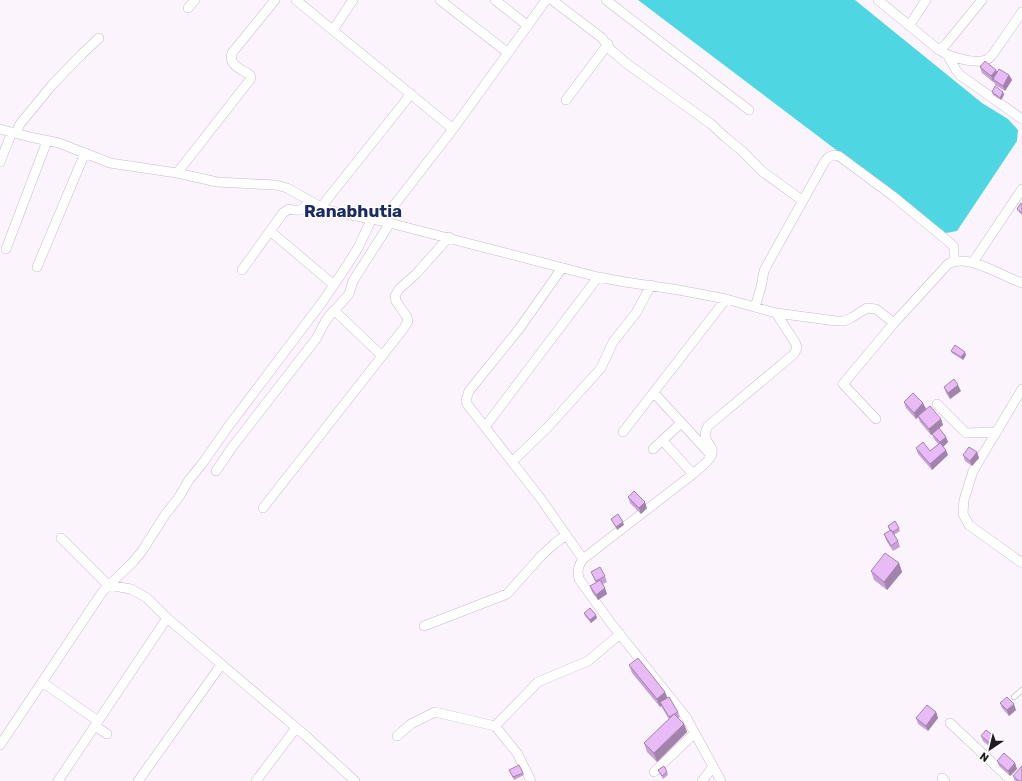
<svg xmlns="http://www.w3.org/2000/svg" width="1022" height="781" font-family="Rubik,sans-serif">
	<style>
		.water { fill: #4ed7e3 }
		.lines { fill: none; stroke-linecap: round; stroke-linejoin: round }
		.service-casing { stroke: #c9b9ce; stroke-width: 6 }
		.minor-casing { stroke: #c9b9ce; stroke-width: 10 }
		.service { stroke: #fff; stroke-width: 4.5 }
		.minor { stroke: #fff; stroke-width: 9 }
		.wall { fill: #c8a1d4 }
		.shaded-wall { fill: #a283ac }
		.building { fill: #e8bbf6; stroke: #a283ac }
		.labels { text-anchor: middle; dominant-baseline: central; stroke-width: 3; stroke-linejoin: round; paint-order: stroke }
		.district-label { font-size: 17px; font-weight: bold; fill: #1a2a62; stroke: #fff }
	</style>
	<rect width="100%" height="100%" fill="#fbf4fd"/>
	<path class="water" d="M638,0h217l127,103 26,16 10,11 -1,11 -60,90 -11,2z"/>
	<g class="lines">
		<g class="service-casing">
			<path id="service" d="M1014,697l8,-7"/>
		</g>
		<g class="minor-casing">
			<path id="minor" d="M296,0l157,129
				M440,0l68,53
				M495,0l33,26
				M552,0l50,38 9,12 15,13 85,61 14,13 17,14 21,21 40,29
				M606,0l143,110
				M878,0l61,50c11,7 34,14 47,10 3,-1 5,-4 7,-6l29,-42
				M188,8l7,-8
				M909,26l17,-26
				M333,30l20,-30
				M939,50l8,-7 35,-43
				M948,56l8,14 4,5 62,44
				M566,100l42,-56
				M0,129l30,8 29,6 51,20 67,10 40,9 59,3 11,3 34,19 10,4 51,10 216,56 27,5 54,8 47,9 50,14 60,8h8l7,-3 16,-10 9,1 18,14 54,-59c21,-11 53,12 74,19
				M16,133l4,-9 32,-39 30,-31 17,-16
				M0,162l12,-30
				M177,173l72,-92 2,-3 -1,-3c-8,-6 -22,-9 -18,-22l43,-53
				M321,207l90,-113
				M382,221l71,-92 93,-129
				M270,231l64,54
				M6,249l41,-108
				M973,262l49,-73
				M37,267l48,-114
				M562,268l-43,61 -50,62 -3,9 1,4 74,95 42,60
				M242,270l41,-57 6,-4c11,3 14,1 20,-8
				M755,307l6,-20 3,-16 3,-6 58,-104c4,-5 8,-7 14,-5l54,40 56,46 5,5v13
				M334,311l15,-17 4,-13 37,-58
				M1022,389l-49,82 -9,29 -1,14 6,11 53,38
				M654,393l57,62
				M937,404l29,29 30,-1
				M876,419l-33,-35 51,-61
				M485,427l113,-150
				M623,432l103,-133
				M662,440l31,34
				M653,449l28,-26
				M512,462l36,-35 53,-59 12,-26 23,-29 15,-28
				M216,471l17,-25 83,-107 9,-17 8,-11 3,1 46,44
				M263,508l141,-180 4,-7 -1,-4 -11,-16 -1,-5 4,-7 17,-15 33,-37
				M61,538l47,47 23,4 16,9 20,20 139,118 49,45
				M424,626l83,-32 34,-38 13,-12 11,-8
				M42,682l56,39
				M950,723l62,58
				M95,726l12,8
				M397,736l14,-12 24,-12 60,14
				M0,745l103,-154 30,-29 9,-11 23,-36 14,-18 10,-17 13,-16 26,-37 95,-126 21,-31 14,-22 14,-30
				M654,772l41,-39
				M942,778l3,3
				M58,781l109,-163
				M138,781l83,-116
				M256,781l40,-53
				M531,781l-14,-28 -22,-27 43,-44 50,-21 32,-27
				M702,781l11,-14
				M721,781l-35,-64 -76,-95 -31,-43c-2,-8 -1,-13 4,-20l110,-85c5,-5 13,-10 17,-16 9,-14 -12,-14 -2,-32l86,-72 3,-6 -1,-4 -20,-31"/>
		</g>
		<use href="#service" class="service"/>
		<use href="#minor" class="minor"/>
	</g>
	<path class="wall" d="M980,67l16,3 1,2 12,3 3,5 -7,11 -10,-6 -1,-3h-1l-11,-9z
		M992,92h11l1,3 -3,5 -8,-5z
		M1022,204v11l-4,-4 -1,-2z
		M951,351l15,4 -3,5 -11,-7z
		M944,387l17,4 -11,8 -4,-6z
		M904,402l19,1 3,6 15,10 2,6 -4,3 7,9 2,5 -5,5 5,8 -16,15 -14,-16 -2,-6 14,3 8,-7 -4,-5 -2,-5 -1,1 -11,-13 -2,-5 -2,2 -10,-11z
		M977,452l2,6 -7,8 -7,-5 -2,-6z
		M628,497l19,11 -6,6 -11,-11z
		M888,526l11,2 1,3 -6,4 4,6 2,6 -7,4 -7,-11 -2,-6 6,-3z
		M899,563l3,9 -15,18 -13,-10 -3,-9z
		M591,572l14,4 2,6 -4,2 4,10 -9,6 -6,-8 -2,-6 6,-3z
		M584,613l13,5 -6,5 -6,-7z
		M629,665l36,27 2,5 11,15 2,5 -2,1 6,6 3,8 -30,30 -10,-10 -3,-9 25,-24 -8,-13 -1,1 -28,-34z
		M1000,703l16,7 -7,6 -7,-8z
		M936,712l2,6 -10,13 -10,-7 -2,-6z
		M981,736l16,7 -5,6 -9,-8z
		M997,761l18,2 2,6 -7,7 -11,-10z
		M509,770l14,3 1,2 -10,5z
		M658,770l9,2 1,3 -5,4z
		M1013,776l9,5h-7z"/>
	<path class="shaded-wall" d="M996,70l3,6 -6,3v3l-2,-6z
		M1009,75l3,5 -7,11 -2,-5z
		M1003,92l1,3 -3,5 -1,-2z
		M965,352l1,3 -3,5 -2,-3z
		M958,385l3,6 -11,8 -2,-6z
		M923,403l3,6 -10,10 -2,-6z
		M941,419l2,6 -12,10 -2,-6z
		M946,437l2,5 -6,6 -2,-6z
		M946,450l2,5 -16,15 -2,-6z
		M977,452l2,6 -7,8 -2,-5z
		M645,502l2,6 -6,6 -2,-6z
		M623,522l1,3 -7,5 -1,-3z
		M899,563l3,9 -15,18 -3,-8z
		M605,588l2,6 -9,6 -2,-5z
		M596,615l1,3 -6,5 -1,-3z
		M665,692l3,8 -8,2 1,4 -1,1 -3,-8z
		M1014,704l2,6 -7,6 -2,-6z
		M936,712l2,6 -10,13 -2,-5z
		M684,724l3,8 -30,30 -3,-9z
		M995,737l2,6 -5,6 -2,-6z
		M1015,763l2,6 -7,7 -2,-5z"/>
	<path class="building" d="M985,61l11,9 -5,6 -11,-9z
		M999,69l10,6 -6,11 -10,-7z
		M995,86l8,6 -3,6 -8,-6z
		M1021,203l1,1v9l-5,-4z
		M955,345l10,7 -4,5 -10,-6z
		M954,379l4,6 -10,8 -4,-6z
		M913,393l10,10 -9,10 -10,-11z
		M930,406l11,13 -12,10 -11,-13z
		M939,428l7,9 -6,5 -8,-8z
		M923,442l7,9 10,-8 6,7 -16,14 -14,-16z
		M969,447l8,5 -7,9 -7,-6z
		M634,491l11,11 -6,6 -11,-11z
		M618,514l5,8 -7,5 -5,-8z
		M895,521l4,7 -6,4 -2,-2h-1l-2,-4z
		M891,530l7,11 -7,5 -7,-12z
		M885,553l14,10 -15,19 -13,-11z
		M600,567l5,9 -9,5 -5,-9z
		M600,580l5,8 -9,7 -6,-9z
		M590,608l6,7 -6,5 -6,-7z
		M638,658l27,34 -8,7 -28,-34z
		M669,697l9,15 -9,5 -9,-15z
		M1007,697l7,7 -7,6 -7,-7z
		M927,705l9,7 -10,14 -10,-8z
		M674,714l10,10 -30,29 -10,-10z
		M986,730l9,7 -5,6 -9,-7z
		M1004,753l11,10 -7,8 -11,-10z
		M519,765l4,8 -10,4 -4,-7z
		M664,766l3,6 -5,4 -4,-6z
		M1022,766v15h-3l-6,-5z"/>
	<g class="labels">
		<g class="district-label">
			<text x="353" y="211">Ranabhutia</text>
		</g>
	</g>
	<g transform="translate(990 749) rotate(215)" stroke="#ffffff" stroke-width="3" paint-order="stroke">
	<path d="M0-3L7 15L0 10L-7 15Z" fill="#201a22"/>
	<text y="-6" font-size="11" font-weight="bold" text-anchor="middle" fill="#201a22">N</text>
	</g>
</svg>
